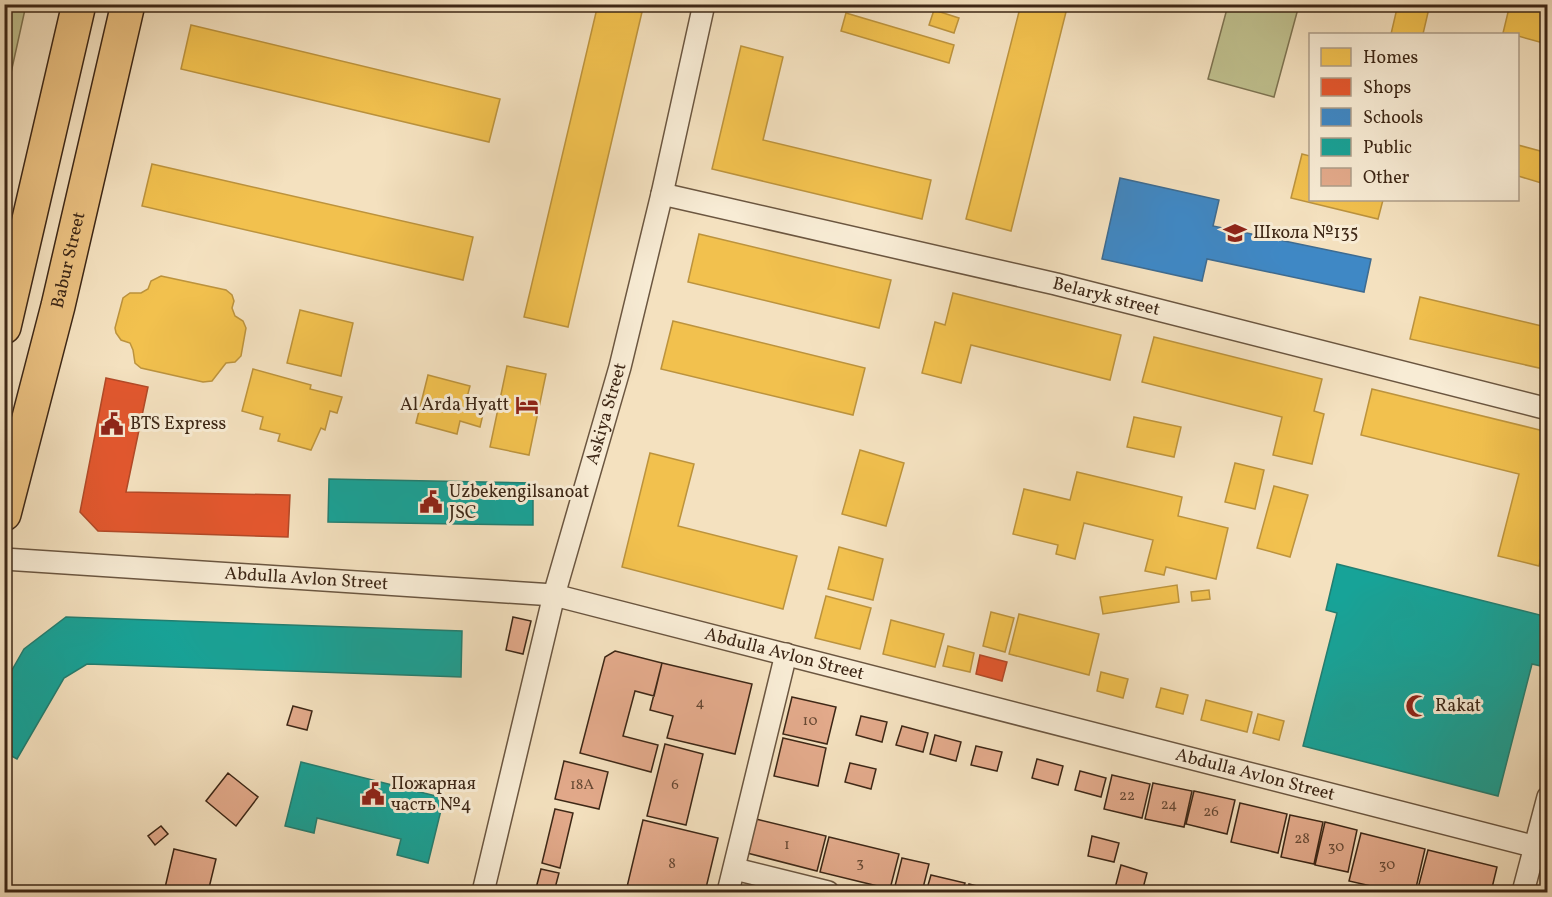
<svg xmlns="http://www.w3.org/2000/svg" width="1552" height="897" font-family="Vollkorn,serif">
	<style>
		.green { fill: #c0c18f; stroke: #7e7452; stroke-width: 1.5 }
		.homes { fill: #f2c14e; stroke: #bc933d; stroke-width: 1.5 }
		.shops { fill: #e4572e; stroke: #b24927; stroke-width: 1.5 }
		.schools { fill: #3f88c5; stroke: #3e6b90; stroke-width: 1.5 }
		.public { fill: #17a398; stroke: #227e71; stroke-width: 1.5 }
		.building { fill: #e3aa8b; stroke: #3d2716; stroke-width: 1.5 }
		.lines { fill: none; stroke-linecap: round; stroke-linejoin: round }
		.street-casing { stroke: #6b5640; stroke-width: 24 }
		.primary-casing { stroke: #3d2716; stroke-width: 36 }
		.street { stroke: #f8ecd5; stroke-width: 21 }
		.primary { stroke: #eac080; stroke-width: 33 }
		.labels { text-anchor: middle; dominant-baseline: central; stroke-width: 6; stroke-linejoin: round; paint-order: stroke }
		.number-label { font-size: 15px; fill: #664833 }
		.poi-label { font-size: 18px; fill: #3d2716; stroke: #f8ecd5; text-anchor: start }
		.street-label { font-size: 18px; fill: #3d2716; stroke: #f8ecd5 }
	</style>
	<rect width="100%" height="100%" fill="#f4e1bf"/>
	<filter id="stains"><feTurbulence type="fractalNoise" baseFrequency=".00333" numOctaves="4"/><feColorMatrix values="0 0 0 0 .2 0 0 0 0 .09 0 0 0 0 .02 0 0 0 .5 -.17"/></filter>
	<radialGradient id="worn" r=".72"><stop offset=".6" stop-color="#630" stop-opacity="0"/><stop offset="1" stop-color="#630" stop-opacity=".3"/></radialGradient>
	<path class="green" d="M5,4l21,1 -21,95 -1,-95z
		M1228,5h71l-25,92 -66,-18z"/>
	<path class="homes" d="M598,4h12l32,8 -74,315 -44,-10z
		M1021,4h47l-57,227 -45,-12z
		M1398,4h32l-7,30h-32z
		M1510,4h38l-1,40 -29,-8v-2l-15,-1z
		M934,10l25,8 -5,15 -25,-8z
		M846,13l108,32 -5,18 -108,-32z
		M191,25l309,74 -11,43 -308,-73z
		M741,46l42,11 -20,83 168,40 -9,39 -210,-50z
		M1518,145l30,8v32l-30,-9z
		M1302,154l8,2v44h73l-5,19 -87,-21z
		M152,164l321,73 -10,43 -321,-74z
		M699,234l192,46 -12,48 -191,-46z
		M161,276l65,14 6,5 2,6 -2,7 3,8 8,5 3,7 -5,28 -6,6 -9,1 -14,18 -9,1 -62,-14 -6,-5 -2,-13 -3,-7 -9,-3 -5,-7 -1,-5 8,-30 7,-5h11l7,-4 3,-8z
		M953,293l168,42 -11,45 -139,-35 -10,38 -39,-10 13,-51 10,3z
		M1420,297l126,30 2,-8v51l-138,-31z
		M300,310l53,13 -12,53 -54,-13z
		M673,321l192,47 -12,47 -192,-46z
		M1154,337l168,42 -8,32 10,3 -12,50 -39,-9 9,-38 -140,-35z
		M507,366l39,8 -17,81 -39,-8z
		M253,369l58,16 -1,4 32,8 -5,16 -7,-2 -5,19 -4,-2 -10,22 -33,-9 2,-7 -20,-5 3,-12 -21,-6z
		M428,375l42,11 -5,19 19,5 -4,17 -20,-6 -3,13 -41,-11z
		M1372,389l176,43v98l-9,36 -41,-10 21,-82 -158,-39z
		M1134,417l47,10 -7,30 -47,-10z
		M860,450l44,13 -18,63 -44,-12z
		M650,453l44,11 -16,62 119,30 -14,53 -161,-42z
		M1235,463l29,7 -9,39 -30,-7z
		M1077,472l105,25 -4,19 50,12 -12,51 -50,-12 -2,8 -19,-4 8,-31 -69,-17 -9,36 -19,-5 2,-9 -45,-11 11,-45 46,11z
		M1274,486l34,9 -18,62 -33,-9z
		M839,547l44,12 -10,41 -45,-11z
		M1177,585l2,17 -76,12 -3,-17z
		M1209,590l1,9 -18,2 -1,-9z
		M826,596l45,12 -11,41 -45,-11z
		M991,612l23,6 -9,34 -22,-6z
		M1019,614l80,20 -10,41 -80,-21z
		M891,620l53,14 -9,33 -52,-13z
		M948,646l26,7 -4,19 -27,-6z
		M1101,672l27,7 -5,19 -26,-7z
		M1161,688l27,7 -5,19 -27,-7z
		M1206,700l46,12 -5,20 -46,-12z
		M1258,714l26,7 -5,19 -26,-7z"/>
	<path class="shops" d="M106,378l42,9 -22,105 164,3 -2,42 -190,-6 -18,-19z
		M980,655l27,7 -5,19 -26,-7z"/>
	<path class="schools" d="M1120,178l99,22 -6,26 158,33 -7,33 -157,-33 -5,22 -100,-22z"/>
	<path class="public" d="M329,479l204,4v42l-205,-3z
		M1337,564l211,53v23l-7,26 -9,-2 -34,132 -195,-50 34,-133 -11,-3z
		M66,617l396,14 -1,46 -374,-13 -23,14 -47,81 -13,-7v-68l20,-35z
		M301,762l143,36 -16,65 -31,-8 4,-16 -84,-21 -3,15 -29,-7z"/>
	<path class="building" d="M513,617l18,4 -8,33 -17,-4z
		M615,651l47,12 -8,33 -19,-5 -12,45 35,9 -7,27 -71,-19 25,-96z
		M662,663l90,21 -17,70 -68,-16 6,-22 -23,-6z
		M792,697l44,10 -9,37 -44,-10z
		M293,706l19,5 -5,19 -20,-5z
		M861,716l26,6 -5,20 -26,-7z
		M902,726l26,7 -5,19 -27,-7z
		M935,735l26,7 -5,19 -26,-7z
		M783,738l43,10 -8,38 -44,-10z
		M665,744l38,10 -17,71 -39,-9z
		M976,746l26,6 -5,19 -26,-6z
		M1037,759l26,7 -5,19 -26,-7z
		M564,761l44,11 -9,37 -44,-10z
		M850,763l26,6 -5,20 -26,-7z
		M1080,771l26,7 -5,19 -26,-7z
		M228,773l30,24 -22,29 -30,-25z
		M1112,775l38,9 -8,34 -38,-9z
		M1153,783l39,8 -8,36 -39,-8z
		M1194,791l41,9 -8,34 -41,-10z
		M1240,803l47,11 -9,39 -47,-11z
		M555,809l18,4 -13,55 -18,-5z
		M1290,815l33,7 -9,42 -33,-7z
		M756,819l70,17 -9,35 -70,-18z
		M643,820l75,18 -13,54 -79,-1z
		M1325,822l32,8 -9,42 -33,-7z
		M161,826l7,8 -13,11 -7,-9z
		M1361,833l64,16 -10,43h-18l-48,-11z
		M1092,836l27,7 -5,19 -26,-6z
		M829,837l70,17 -9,35 -70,-17z
		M174,849l42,10 -8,33h-44z
		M1428,850l69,17 -6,25h-74z
		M902,858l27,6 -7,28 -28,-2z
		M1121,865l26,8 -5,19h-28z
		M541,869l18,4 -5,19h-19z
		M931,875l34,8 -3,9h-36z
		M969,884l32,8h-34z"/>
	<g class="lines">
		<g class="street-casing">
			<g id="street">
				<path id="s1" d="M662,194l394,90 492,125"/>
				<path id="s2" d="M4,559l550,36 994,255"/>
				<path d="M735,869l93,23"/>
				<path id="s3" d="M483,892l71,-297 66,-228 42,-173 42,-190"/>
				<path d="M728,892l58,-238"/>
				<path d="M1523,892l25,-95"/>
			</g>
		</g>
		<g class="primary-casing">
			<g id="primary">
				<path d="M4,327l75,-323"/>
				<path id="s4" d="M4,514l54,-208 70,-302"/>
			</g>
		</g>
		<use href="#street" class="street"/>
		<use href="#primary" class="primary"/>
	</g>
	<defs>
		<g id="school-bare" transform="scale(1.8)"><path d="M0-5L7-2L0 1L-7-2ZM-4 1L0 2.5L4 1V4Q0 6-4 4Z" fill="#8f2418" stroke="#f8ecd5" stroke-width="2.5" paint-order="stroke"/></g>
		<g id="hotel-bare" transform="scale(1.8)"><path d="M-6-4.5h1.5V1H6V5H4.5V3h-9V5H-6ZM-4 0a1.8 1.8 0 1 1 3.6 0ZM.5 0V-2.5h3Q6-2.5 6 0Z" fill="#8f2418" stroke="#f8ecd5" stroke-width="2.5" paint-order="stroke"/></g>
		<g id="civic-bare" transform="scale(1.8)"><path d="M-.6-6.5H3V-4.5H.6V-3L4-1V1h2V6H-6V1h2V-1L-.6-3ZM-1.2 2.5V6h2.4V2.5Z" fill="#8f2418" stroke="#f8ecd5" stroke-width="2.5" paint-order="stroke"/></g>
		<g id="mosque-bare" transform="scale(1.8)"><path d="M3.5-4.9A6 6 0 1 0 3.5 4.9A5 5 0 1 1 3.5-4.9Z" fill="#8f2418" stroke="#f8ecd5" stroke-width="2.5" paint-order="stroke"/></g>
	</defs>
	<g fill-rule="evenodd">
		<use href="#school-bare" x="1235" y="233"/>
		<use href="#hotel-bare" x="527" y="405"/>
		<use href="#civic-bare" x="112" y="424"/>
		<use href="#civic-bare" x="431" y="502"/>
		<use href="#mosque-bare" x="1417" y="706"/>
		<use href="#civic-bare" x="373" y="794"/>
	</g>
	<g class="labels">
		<g class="number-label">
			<text x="700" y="703">4</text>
			<text x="810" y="721">10</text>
			<text x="582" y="785">18A</text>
			<text x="675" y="785">6</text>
			<text x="1127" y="796">22</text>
			<text x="1169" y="805">24</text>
			<text x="1211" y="812">26</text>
			<text x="1302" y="839">28</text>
			<text x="787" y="845">1</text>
			<text x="1336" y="847">30</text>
			<text x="860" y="863">3</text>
			<text x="672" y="864">8</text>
			<text x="1387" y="865">30</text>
		</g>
		<g class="poi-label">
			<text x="1253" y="233">Школа №135</text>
			<text x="509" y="405" text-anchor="end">Al Arda Hyatt</text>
			<text x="130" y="424">BTS Express</text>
			<text x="449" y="492">Uzbekengilsanoat<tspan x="449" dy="21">JSC</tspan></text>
			<text x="1435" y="706">Rakat</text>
			<text x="391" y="784">Пожарная<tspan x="391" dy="21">часть №4</tspan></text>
		</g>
		<g class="street-label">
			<text stroke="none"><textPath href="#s4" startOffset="262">Babur Street</textPath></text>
			<text stroke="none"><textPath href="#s1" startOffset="456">Belaryk street</textPath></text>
			<text stroke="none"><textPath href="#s3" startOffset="494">Askiya Street</textPath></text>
			<text stroke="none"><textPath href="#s2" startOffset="303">Abdulla Avlon Street</textPath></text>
			<text stroke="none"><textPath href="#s2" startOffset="789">Abdulla Avlon Street</textPath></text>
			<text stroke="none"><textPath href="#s2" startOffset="1275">Abdulla Avlon Street</textPath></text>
		</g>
	</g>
	<rect width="1552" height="897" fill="none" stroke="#f4e1bf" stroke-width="24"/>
	<rect x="6" y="6" width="1540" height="885" fill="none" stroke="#3d2716" stroke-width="3"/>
	<rect x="12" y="12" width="1528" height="873" fill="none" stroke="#3d2716" stroke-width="1.5"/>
	<rect x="1309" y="33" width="210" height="168" fill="#f8ecd5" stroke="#ad9d89" stroke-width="1.5"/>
	<rect x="1321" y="48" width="30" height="18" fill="#f2c14e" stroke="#ad9d89" stroke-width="1.5"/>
	<text x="1363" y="63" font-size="18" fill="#3d2716">Homes</text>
	<rect x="1321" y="78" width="30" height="18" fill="#e4572e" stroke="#ad9d89" stroke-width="1.5"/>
	<text x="1363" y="93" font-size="18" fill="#3d2716">Shops</text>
	<rect x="1321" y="108" width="30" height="18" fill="#3f88c5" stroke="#ad9d89" stroke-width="1.5"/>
	<text x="1363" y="123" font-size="18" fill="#3d2716">Schools</text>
	<rect x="1321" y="138" width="30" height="18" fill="#17a398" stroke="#ad9d89" stroke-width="1.5"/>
	<text x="1363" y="153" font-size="18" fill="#3d2716">Public</text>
	<rect x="1321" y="168" width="30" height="18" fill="#e3aa8b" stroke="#ad9d89" stroke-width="1.5"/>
	<text x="1363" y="183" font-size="18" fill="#3d2716">Other</text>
	<rect width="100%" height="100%" filter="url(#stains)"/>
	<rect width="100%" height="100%" fill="url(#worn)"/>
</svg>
